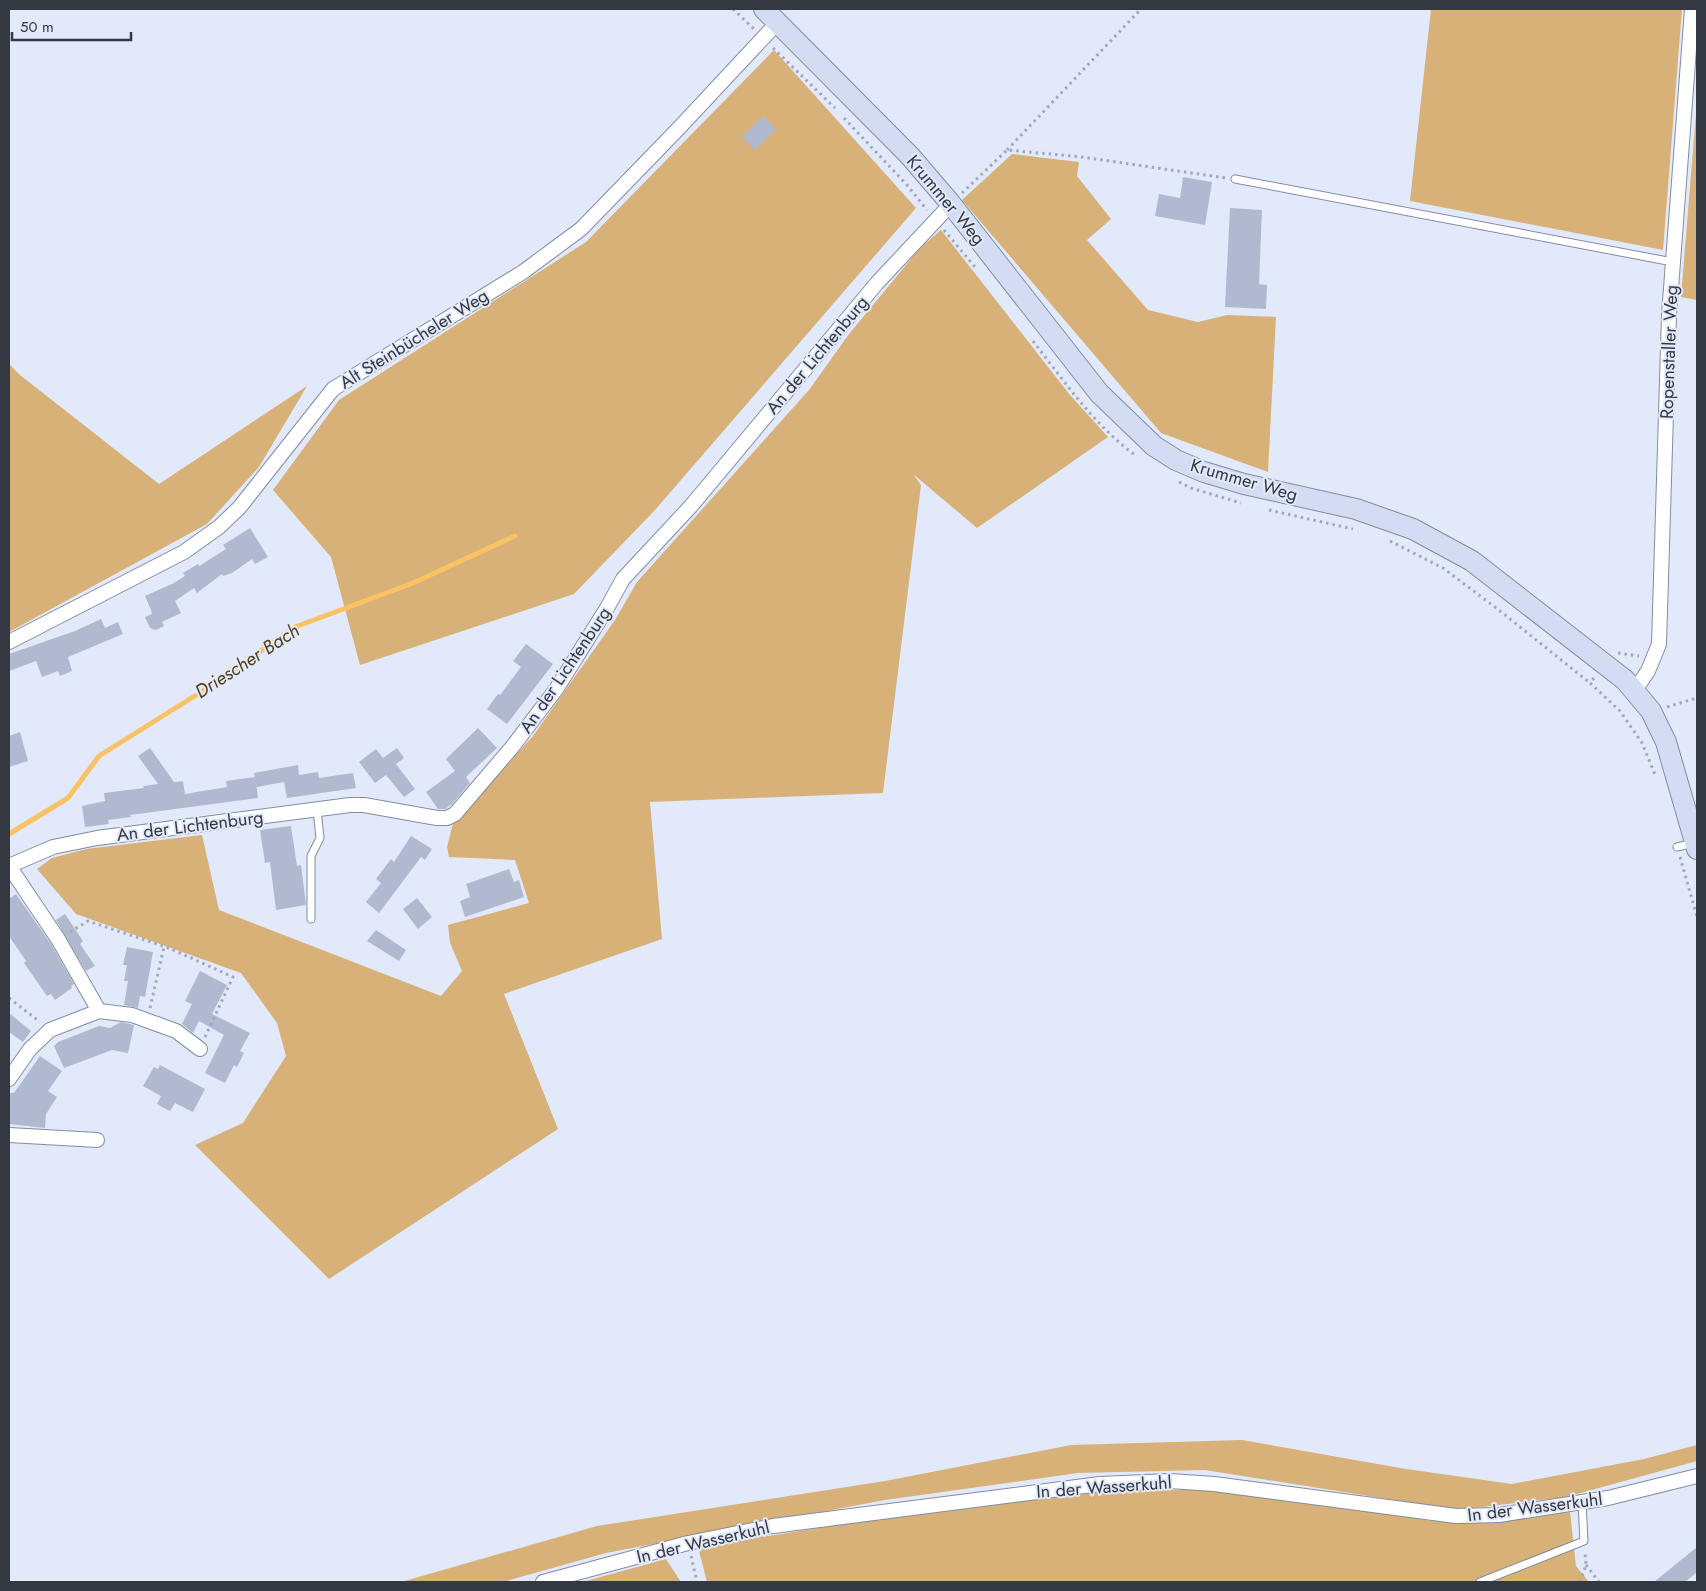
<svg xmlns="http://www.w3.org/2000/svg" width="1706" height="1591" font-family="Jost,sans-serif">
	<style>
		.green { fill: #d7b177 }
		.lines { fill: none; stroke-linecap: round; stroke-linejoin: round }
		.stream { stroke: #fbc165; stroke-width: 5 }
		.building { fill: #b0b9cf }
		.service-casing { stroke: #838ca0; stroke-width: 9 }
		.minor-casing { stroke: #838ca0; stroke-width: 16 }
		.secondary-casing { stroke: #838ca0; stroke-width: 22 }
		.path { stroke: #a2a8b7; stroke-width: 3; stroke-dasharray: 2.5 4; stroke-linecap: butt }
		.service { stroke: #fff; stroke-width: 7 }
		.minor { stroke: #fff; stroke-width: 14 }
		.secondary { stroke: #d3dcf3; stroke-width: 20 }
		.labels { text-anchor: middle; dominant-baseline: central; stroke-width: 4; stroke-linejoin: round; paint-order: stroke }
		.street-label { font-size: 18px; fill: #343841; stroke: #e2e9fb }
		.water-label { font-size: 19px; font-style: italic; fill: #553e17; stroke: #e2e9fb }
	</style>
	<rect width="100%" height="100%" fill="#e2e9fb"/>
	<path class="green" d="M1431,9h251l-19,241 -253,-49z
		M774,50l142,158 -261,302 -81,84 -214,71 -29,-108 -58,-67 66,-90 247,-158z
		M1697,101v199l-16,-3z
		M1012,154l67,8 -2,14 34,43 -24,21 61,70 50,12 29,-7 49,2 -8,155 -107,-39 -199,-233z
		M941,230l129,165 38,42 -131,91 -64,-54 8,11 -38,308 -233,9 12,137 -158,55 54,135 -229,150 -134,-134 48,-22 43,-67 -9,-33 -36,-50 -165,-59 -39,-45 15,-11 34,-9 116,-14 17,75 222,86 21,-25 -12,-28 -2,-18 81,-22 -14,-43 -66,-3 -2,-10 6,-24 80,-87 82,-116 22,-38 172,-192 40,-56 71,-86z
		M9,364l11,11 139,109 148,-98 -48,81 -52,57 -198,108z
		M1242,1440l164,29 106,15 132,-25 53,-14v16l-131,36 -109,13 -252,-40 -127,3 -193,27 -279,53 -103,29h-102l196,-56 288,-45 186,-36z
		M1110,1490h117l205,31 49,2 89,-11 6,54 13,16h-882l-9,-35 146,-23z
		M666,1559l15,23h-99z"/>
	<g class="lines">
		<path class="stream" d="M9,834l59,-36 31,-42 118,-74 78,-55 118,-44 102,-47"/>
	</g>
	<path class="building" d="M763,116l13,13 -21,21 -13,-13z
		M1183,177l29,5 -7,43 -50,-9 4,-22 21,4z
		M1230,208l32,2 -3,74 8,1 -1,24 -41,-2z
		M250,528l18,29 -13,7 -3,-5 -20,14 -9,3 -1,-2 -25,19 -3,-5 -19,13 6,12 -19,9 2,4 -8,4 -6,-2 -5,-11 7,-3 -1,-4 -6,-14 29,-13 11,-7 -2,-3 15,-9 1,2 27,-17 -3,-4z
		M101,619l4,9 13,-6 5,12 -55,23 4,14 -12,5 -2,-5 -16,6 -6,-16 -27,10v-17l66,-23z
		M526,644l27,20 -46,60 -20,-15 11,-15 2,1 21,-28 -8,-6z
		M478,728l19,20 -31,29 4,6 -18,21 -7,5h-7l-12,-17 29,-21 -9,-12z
		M20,732l8,29 -19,6v-31z
		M150,748l24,34 9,-1 2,13 42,-7 -1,-6 29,-4 -1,-4 44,-8 1,10 19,-3 1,6 34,-5 3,15 -69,10 -3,-16 -27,5 -1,-6 2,17 -128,17 1,2 -23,3 1,4 -24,3 -3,-21 23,-5 -1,-8 40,-5 -1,-2 15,-2 -20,-28z
		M397,748l7,10 -8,6 19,25 -11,8 -18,-22 -11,8 -16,-21 17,-13 7,9z
		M291,826l6,40 4,-1 5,40 -30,5 -6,-48 -5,1 -5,-33z
		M411,836l21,13 -7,11 -4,-3 -42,56 -13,-11 15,-19 -5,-4 15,-20 3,3z
		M509,869l5,13 5,-2 5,17 -59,20 -5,-16 10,-4 -4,-13z
		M16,894l35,50 23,40 -3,2 1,2 -17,12 -4,-6 -4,2 -23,-33 2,-2 -17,-25v-37z
		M417,898l15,19 -14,12 -15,-20z
		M65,914l18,27 -3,3 15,22 -9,5 -30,-51z
		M376,930l30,20 -7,11 -32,-20z
		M127,947l26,5 -8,45 -5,-1 -2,12 -14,-3 4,-24h-4l3,-16h-4z
		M200,971l27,14 -15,29 38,19 -10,18 4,2 -7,14 -3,-2 -9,18 -20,-10 19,-38 -25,-14 -6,12 -11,-9 10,-20 -7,-3z
		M9,1013l22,18 -8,11 -14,-10z
		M121,1022l13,3 -6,28 -16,-3 -48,18 -10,-22 4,-4 41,-16 11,2z
		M40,1056l22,15 -14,20 9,6 -11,17 -1,14 -36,-4v-31h5z
		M160,1065l45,24 -12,23 -18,-9 -5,8 -6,-3 -7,-4 4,-8 -18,-10 11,-19 4,2z
		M1697,1547v25l-12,10h-31z"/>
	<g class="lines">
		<g class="service-casing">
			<path id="service" d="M1235,179l438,83
				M1677,847l17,-4
				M311,919v-63l9,-18 -3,-28
				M1480,1582l104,-41 -2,-39"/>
		</g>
		<g class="minor-casing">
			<path id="minor" d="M9,642l175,-90 35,-25 20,-19 94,-119 190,-117 58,-43 98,-101 99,-106
				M1635,690l13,-19 11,-27 10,-329 23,-306
				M9,866l44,-19 44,-9 253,-33h14l73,13h10l8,-4 58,-68 44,-58 50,-80 16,-29 68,-73 186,-223 74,-79
				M9,866l49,73 41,72
				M9,1079l21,-30 20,-19 49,-19 33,4 44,16 24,18
				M9,1135l88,5
				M543,1582l145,-39 85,-17 327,-42 70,-3 44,3 242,32 43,-1 109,-17 89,-22"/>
		</g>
		<g class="secondary-casing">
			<path id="secondary" d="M764,9l146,147 41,48 148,189 55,53 22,14 28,12 40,12 112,25 57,20 59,32 153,119 26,31 15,31 31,107"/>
		</g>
		<path class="path" d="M733,9l21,20
			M773,48l62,60
			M844,118l63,67 20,25
			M1007,150l134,-141
			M962,193l45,-43 75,7 144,21
			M944,230l31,37
			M1033,341c31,40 61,84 102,114
			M1179,482l12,6 50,15
			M1269,510l84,19
			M1390,541l53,27 57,43 90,72
			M1618,653l21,3
			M1594,678l-4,5 30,28 22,32 14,34
			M1667,707l30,-9
			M1680,857l17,60
			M70,932l18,-11 81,27 64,29 -28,60
			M9,998l31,24
			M150,1008l14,-61
			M691,1556l6,26
			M1586,1565l13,17
			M1580,1582l6,-17 -1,-13"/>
		<use href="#service" class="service"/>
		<use href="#minor" class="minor"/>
		<use href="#secondary" class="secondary"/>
	</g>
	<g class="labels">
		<g class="street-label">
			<text transform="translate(946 200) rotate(50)">Krummer Weg</text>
			<text transform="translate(414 339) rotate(-32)">Alt Steinbücheler Weg</text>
			<text transform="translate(1669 352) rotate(-88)">Ropenstaller Weg</text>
			<text transform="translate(817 355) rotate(-50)">An der Lichtenburg</text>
			<text transform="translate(1244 480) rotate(16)">Krummer Weg</text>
			<text transform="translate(565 670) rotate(-56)">An der Lichtenburg</text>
			<text transform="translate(190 826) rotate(-7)">An der Lichtenburg</text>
			<text transform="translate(1104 1487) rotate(-4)">In der Wasserkuhl</text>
			<text transform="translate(1535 1507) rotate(-7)">In der Wasserkuhl</text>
			<text transform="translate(703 1542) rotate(-13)">In der Wasserkuhl</text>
		</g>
		<g class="water-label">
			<text transform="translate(247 661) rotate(-33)">Driescher Bach</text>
		</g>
	</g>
	<rect width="1706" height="1591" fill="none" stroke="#343841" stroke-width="20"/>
	<path d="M12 32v8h119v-8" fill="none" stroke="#343841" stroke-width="2.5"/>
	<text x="20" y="32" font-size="15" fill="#343841" stroke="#e2e9fb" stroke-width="4" paint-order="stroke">50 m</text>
</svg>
